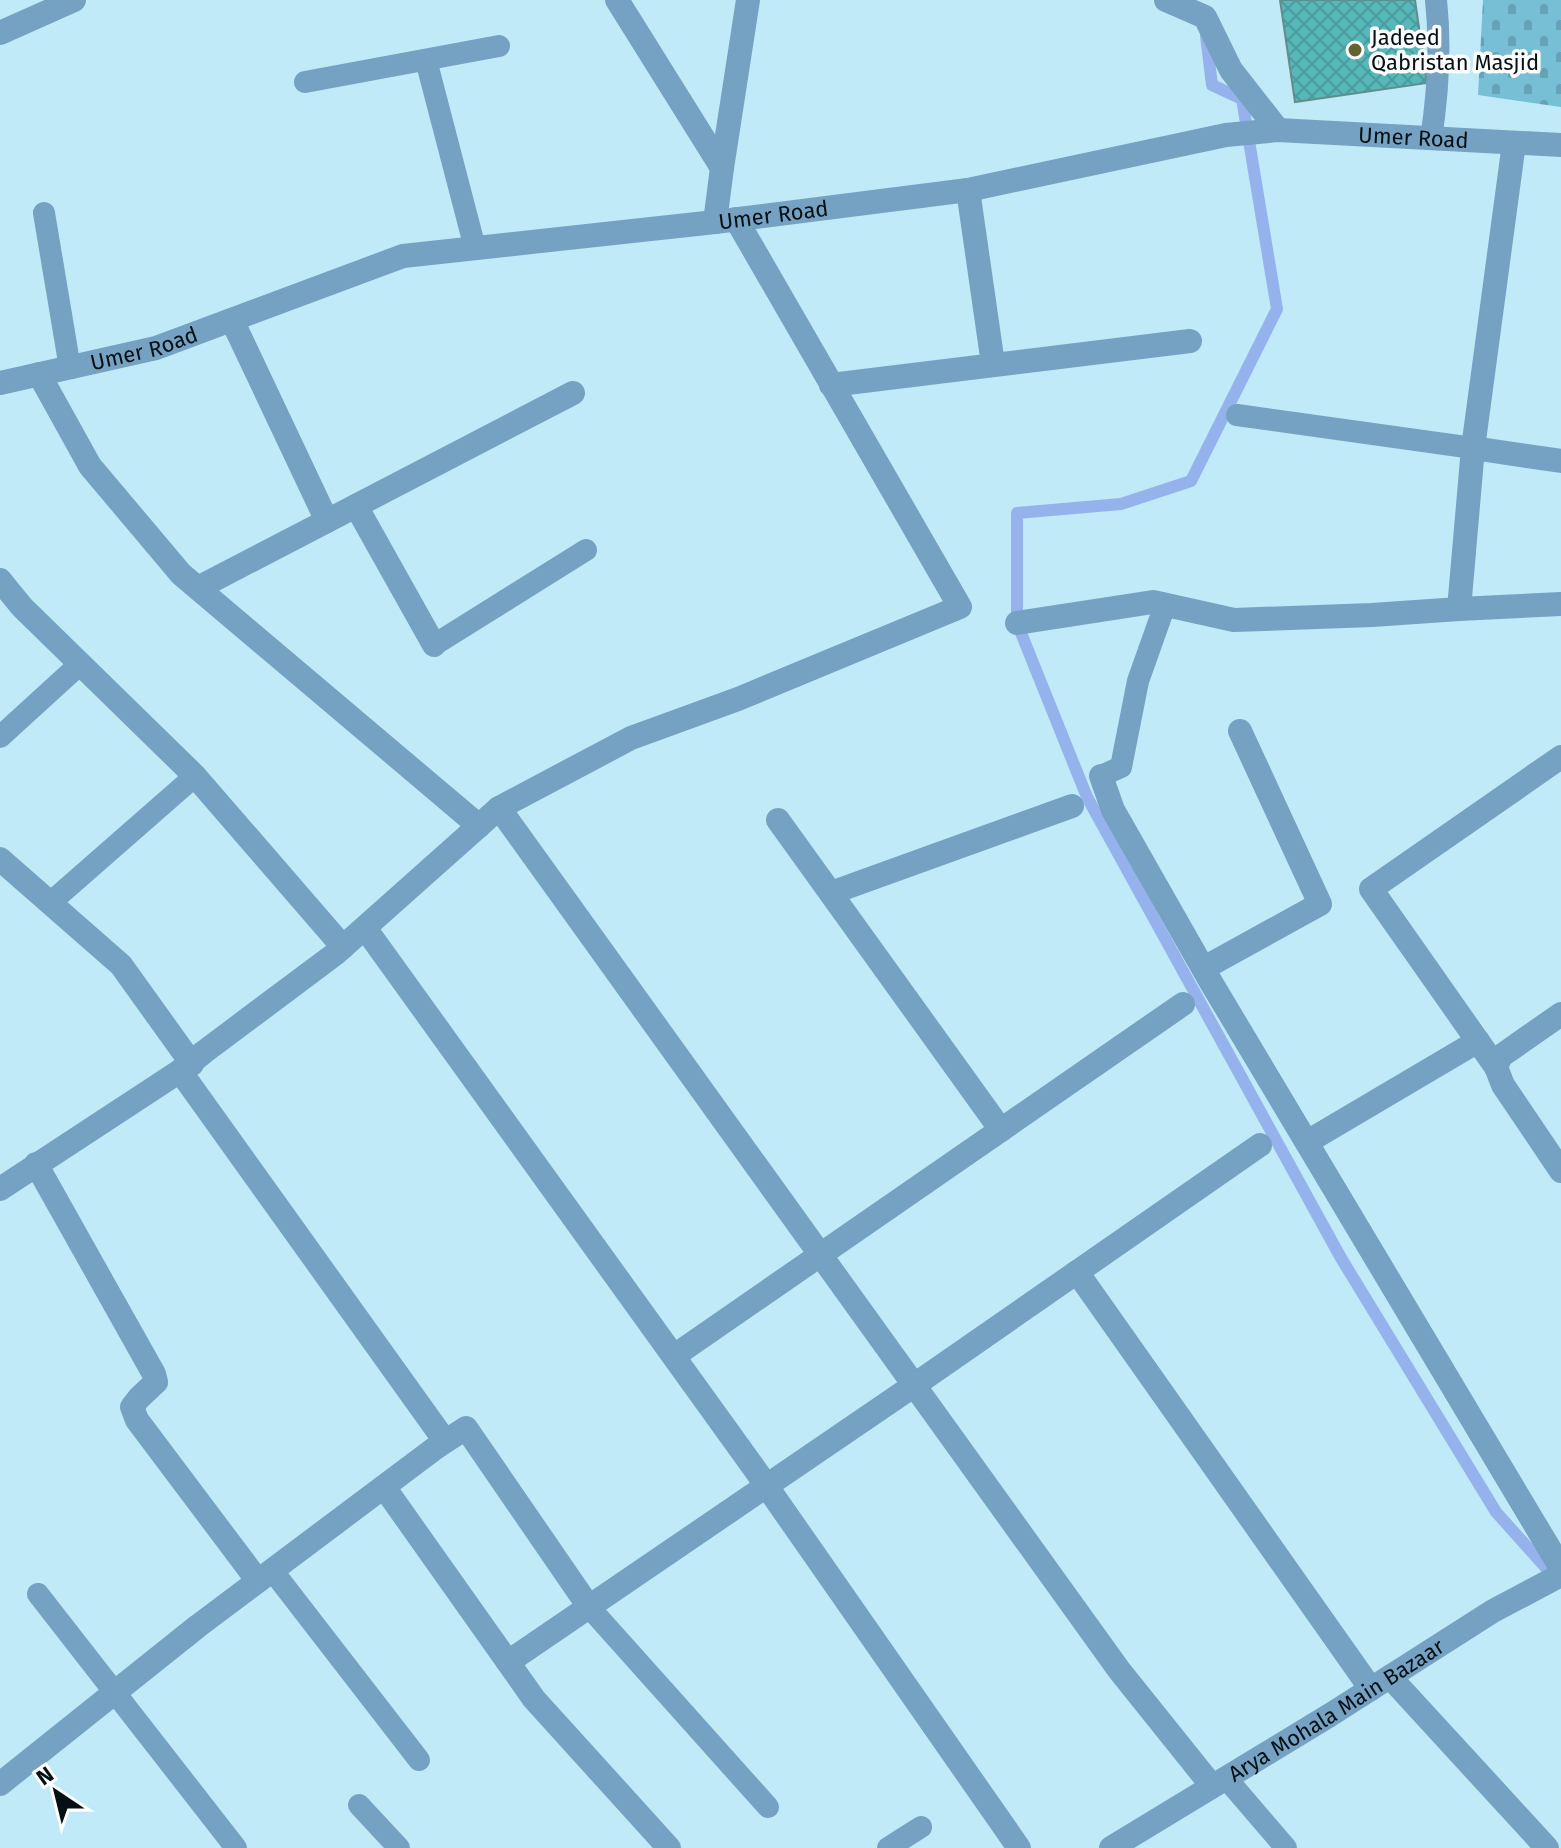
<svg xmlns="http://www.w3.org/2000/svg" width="1561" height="1848" font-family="'Fira Sans',sans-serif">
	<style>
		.cemetery { fill: url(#cemetery-stones) }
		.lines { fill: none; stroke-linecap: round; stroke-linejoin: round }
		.stream { stroke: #95b2ed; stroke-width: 12 }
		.building { fill: url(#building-cross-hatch); stroke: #628d8d; stroke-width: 2 }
		.service { stroke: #75a1c2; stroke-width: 22 }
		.minor { stroke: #75a1c2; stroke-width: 24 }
		.tertiary { stroke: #75a1c2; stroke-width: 24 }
		.poi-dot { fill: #63632f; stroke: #fff; stroke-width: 3 }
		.labels { text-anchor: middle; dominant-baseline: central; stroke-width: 7; stroke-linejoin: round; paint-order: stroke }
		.poi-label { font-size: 22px; fill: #031015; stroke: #fff; text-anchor: start }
		.street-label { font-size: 22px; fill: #031015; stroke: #fff }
	</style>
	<defs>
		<pattern id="cemetery-stones" width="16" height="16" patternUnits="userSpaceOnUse" patternTransform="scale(2)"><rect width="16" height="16" fill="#77bfd5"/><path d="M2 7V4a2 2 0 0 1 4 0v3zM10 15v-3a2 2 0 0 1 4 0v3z" fill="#65a3b6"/></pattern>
		<pattern id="building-cross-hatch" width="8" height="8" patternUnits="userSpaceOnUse" patternTransform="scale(2)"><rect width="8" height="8" fill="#57b7b9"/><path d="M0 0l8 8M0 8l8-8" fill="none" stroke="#4a9c9e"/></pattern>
	</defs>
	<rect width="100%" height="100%" fill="#c0eaf7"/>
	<path class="cemetery" d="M1483,0h78v107l-83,-12z"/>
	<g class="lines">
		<path class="stream" d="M1206,36l6,49 30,14 35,210 -86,172 -70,23 -104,9v110l70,174 254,461 155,254 60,67"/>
	</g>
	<path class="building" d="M1280,0h135l12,83 -132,19z"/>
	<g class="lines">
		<path class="service" d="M426,60l49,188
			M305,82l194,-36
			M1431,139c7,-46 10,-93 5,-139
			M44,213l26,155
			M1237,415l236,33
			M434,645l152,-95
			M0,737l80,-73
			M1101,776l20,-9 17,-86 27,-76
			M50,903l145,-127
			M272,1570l147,190
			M38,1594l198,254
			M589,1607l179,200
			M1226,1778l60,70
			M359,1805l40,43
			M888,1848l33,-21"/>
		<g class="minor">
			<path d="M617,0l105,168"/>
			<path d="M1166,0l39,17 26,53 47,60"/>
			<path d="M0,33l74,-33"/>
			<path d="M968,190l25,174"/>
			<path d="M715,222l7,-54 26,-168"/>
			<path d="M232,320l95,201"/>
			<path d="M39,374l51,92 91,108 298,252"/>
			<path d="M831,385l359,-44"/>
			<path d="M1473,448l88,13"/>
			<path d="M356,506l78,139"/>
			<path d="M0,580l22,27 173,169 148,171"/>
			<path d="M198,588l375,-195"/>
			<path d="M1459,609l102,-5"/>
			<path d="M1017,623l136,-21 81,18 138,-5 87,-6 14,-161 41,-305"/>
			<path d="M1101,776l12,34 99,174 349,584"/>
			<path d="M499,808l620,862 93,116"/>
			<path d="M778,820l223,310"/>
			<path d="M0,859l121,106 71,99"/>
			<path d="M831,893l241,-87"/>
			<path d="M365,928l389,540 265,380"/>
			<path d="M1204,968l116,-64 -80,-173"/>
			<path d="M1561,1014l-60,42 -5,11 7,18 58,86"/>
			<path d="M1496,1067l-125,-178 190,-132"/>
			<path d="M180,1071l265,370 -7,5"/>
			<path d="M1307,1142l171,-101"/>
			<path d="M36,1164l118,210 2,8 -17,16 -7,9 5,13 121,161"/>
			<path d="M0,1189l180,-118 24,-19 131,-98 164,-146 132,-70 107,-39 222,-92 -224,-388"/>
			<path d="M1077,1272l294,417"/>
			<path d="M674,1356l509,-352"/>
			<path d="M384,1487l150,212 135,149"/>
			<path d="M508,1662l405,-276 347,-241"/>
			<path d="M1390,1677l157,171"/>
			<path d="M0,1784l198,-158 240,-180 28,-18 123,179"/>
			<path id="s1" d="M1111,1848l219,-133 163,-104 68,-36"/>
		</g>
		<path class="tertiary" id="s2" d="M0,383l156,-35 247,-92 312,-34 253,-32 258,-55 52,-5 283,15"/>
	</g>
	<circle class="poi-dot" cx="1355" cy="50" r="8"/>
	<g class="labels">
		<g class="poi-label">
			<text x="1371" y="37">Jadeed<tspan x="1371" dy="25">Qabristan Masjid</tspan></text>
		</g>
		<g class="street-label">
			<text stroke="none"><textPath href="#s2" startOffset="1444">Umer Road</textPath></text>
			<text stroke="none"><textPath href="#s2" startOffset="796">Umer Road</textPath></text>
			<text stroke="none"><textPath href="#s2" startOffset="148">Umer Road</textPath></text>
			<text stroke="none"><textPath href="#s1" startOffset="264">Arya Mohala Main Bazaar</textPath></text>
		</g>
	</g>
	<g transform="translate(56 1792) rotate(325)" stroke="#ffffff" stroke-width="6" paint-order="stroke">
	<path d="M0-6L14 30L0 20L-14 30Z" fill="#031015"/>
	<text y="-12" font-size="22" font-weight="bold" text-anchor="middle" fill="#031015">N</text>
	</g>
</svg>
